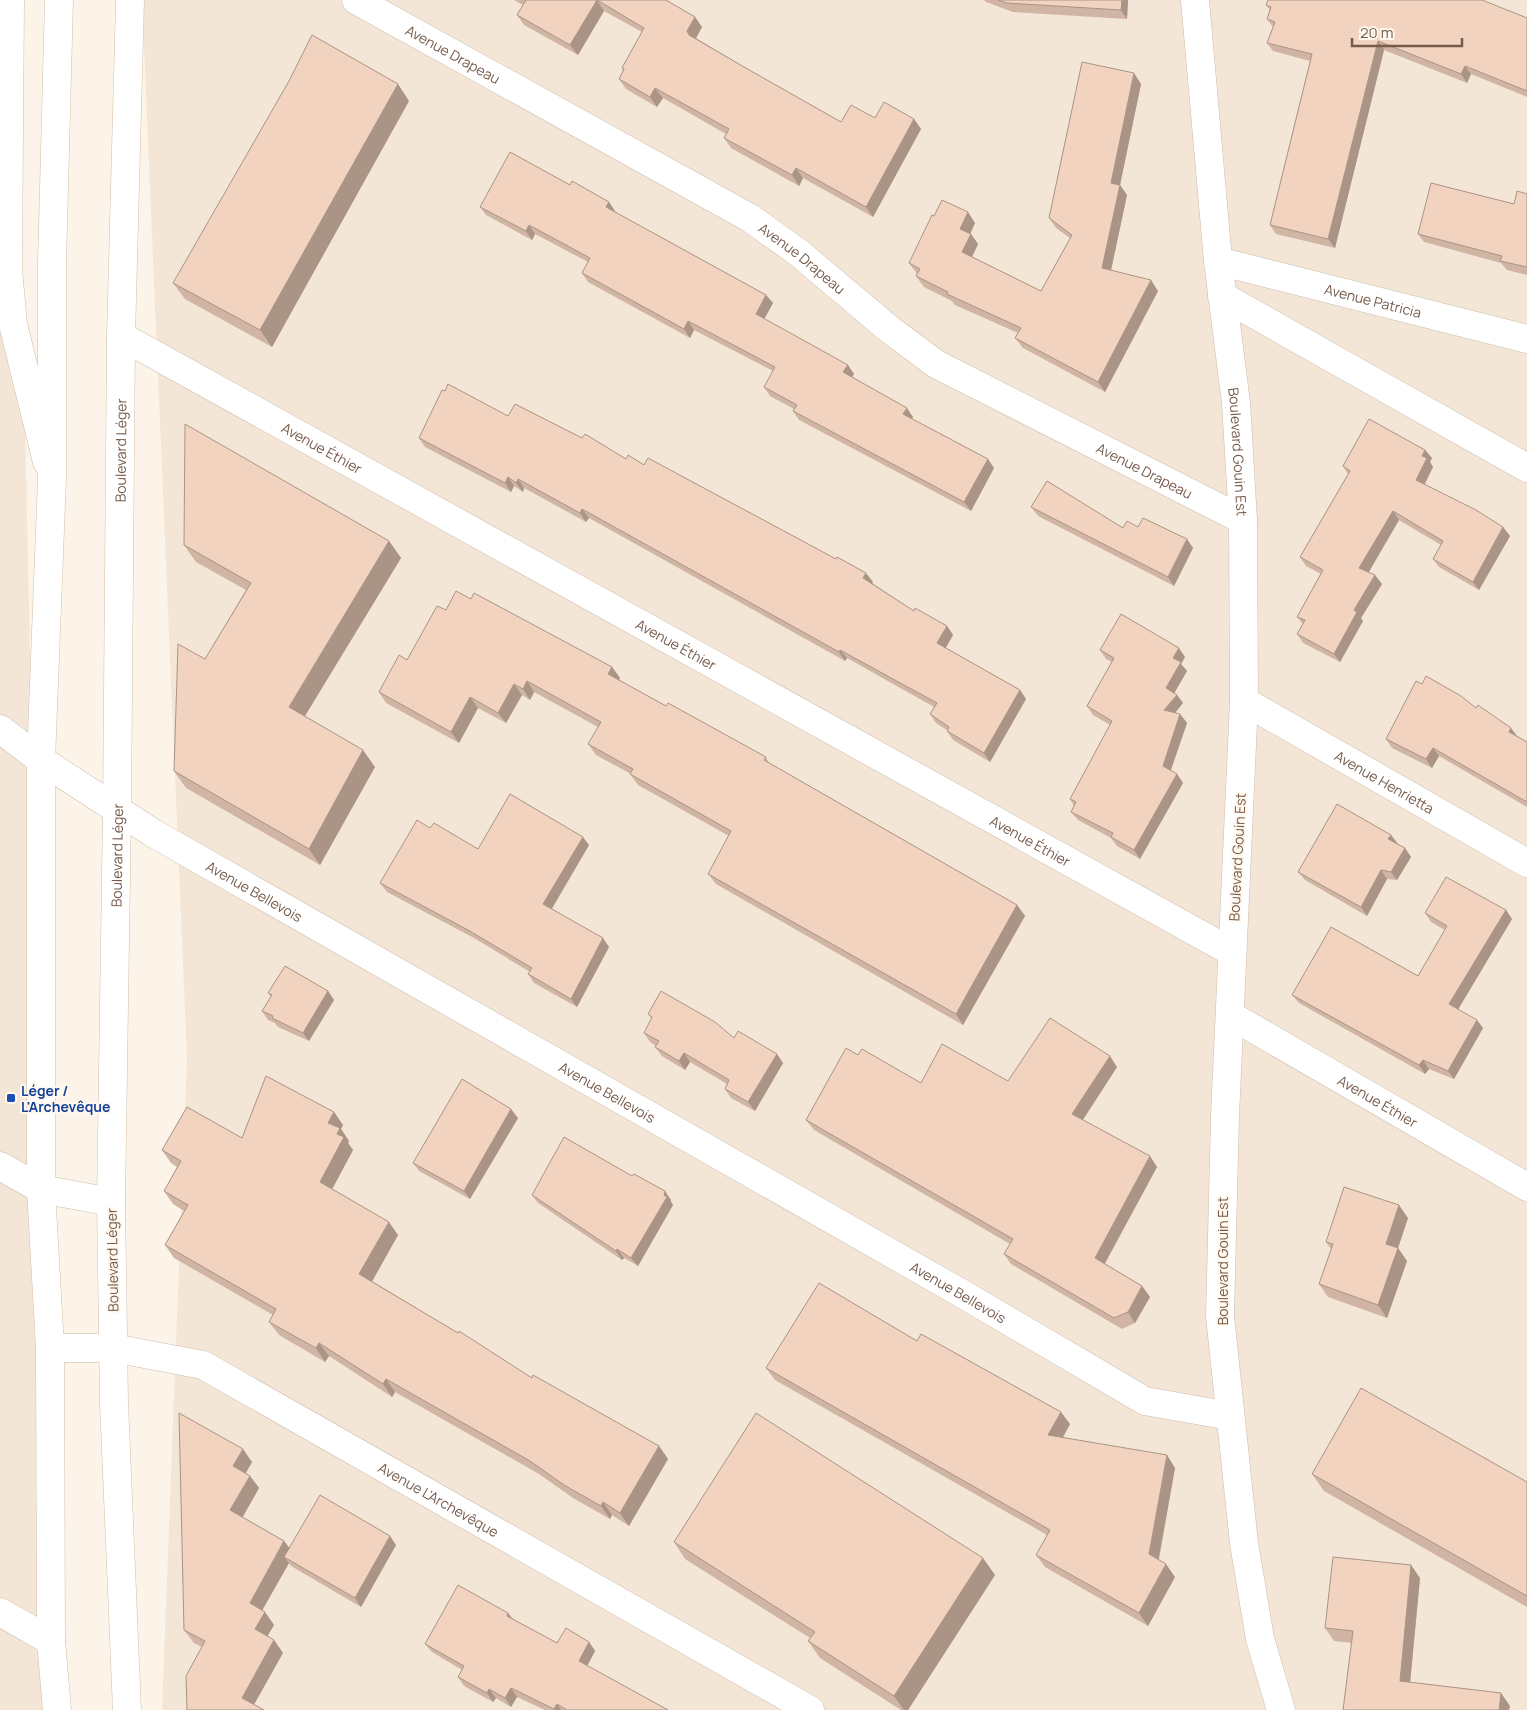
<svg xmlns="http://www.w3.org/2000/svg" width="1527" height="1710" font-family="Manrope,sans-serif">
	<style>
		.residential { fill: #f4e6d6 }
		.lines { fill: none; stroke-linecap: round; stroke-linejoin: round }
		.minor-casing { stroke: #cebcad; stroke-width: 29 }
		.tertiary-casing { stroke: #cebcad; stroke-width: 29 }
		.secondary-casing { stroke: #d3bead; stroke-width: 29 }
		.minor { stroke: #fff; stroke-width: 28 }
		.tertiary { stroke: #fff; stroke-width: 28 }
		.secondary { stroke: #fff; stroke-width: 28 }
		.wall { fill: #d0b5a4 }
		.shaded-wall { fill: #a99486 }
		.building { fill: #f2d3bf; stroke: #a99486 }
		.transit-dot { fill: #1a4fb4; stroke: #fff8ee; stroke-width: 2 }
		.labels { text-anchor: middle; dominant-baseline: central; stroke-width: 4; stroke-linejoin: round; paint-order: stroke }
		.street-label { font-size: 14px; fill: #765b4b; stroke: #fff8ee }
		.transit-label { font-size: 14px; font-weight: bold; fill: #164399; stroke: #fff8ee; text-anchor: start }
	</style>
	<rect width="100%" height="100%" fill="#fcf4e8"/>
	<path class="residential" d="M0,0h16l35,1641 8,69h-59z
		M142,0h1385v1710h-1365l25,-653z"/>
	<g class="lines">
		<g class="minor-casing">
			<g id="minor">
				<path d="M10,0l-2,270 5,54 34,138"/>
				<path id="s1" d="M356,0l394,218 49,35 90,76 47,35 307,156"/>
				<path id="s2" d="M1218,261l309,78"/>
				<path d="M1222,296l305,172"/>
				<path id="s3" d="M121,336l1111,616"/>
				<path id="s4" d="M1244,701l283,162"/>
				<path id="s5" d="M0,729l41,31 112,73 808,460 184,108 85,15"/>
				<path id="s6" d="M1230,1015l297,172"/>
				<path d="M0,1166l41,23 70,13"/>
				<path id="s7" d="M50,1348h63l90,17 607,345"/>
				<path d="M0,1612l51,29"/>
			</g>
		</g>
		<g class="tertiary-casing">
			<g id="tertiary">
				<path id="s8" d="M1195,0l23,261 18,142 7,117 1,181 -19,415 -5,200 24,227 16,96 21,71"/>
			</g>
		</g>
		<g class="secondary-casing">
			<g id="secondary">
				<path d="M57,1710l-6,-69 -1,-293 -9,-159v-429l11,-282v-214l7,-264"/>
				<path id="s9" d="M127,1710l-13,-308 -3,-200 6,-391 4,-475 9,-336"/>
			</g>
		</g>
		<use href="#minor" class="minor"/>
		<use href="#tertiary" class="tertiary"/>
		<use href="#secondary" class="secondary"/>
	</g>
	<path class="wall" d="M514,0h152l29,17 7,10 -6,11 48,29 97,55 34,-4 39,1 7,10 -48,88 -70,-39 -4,8 -68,-38 -7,-10 2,-4 -63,-36 -6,9 -31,-18 -7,-10 4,-9 -1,-2 20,-36 -38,-21 -26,44 -54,-30 -7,-10 6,-10z
		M984,0h144l-1,19 -114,-7 -27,-10z
		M1266,5l261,13v79l-56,-23 -4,9 -83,-33 -49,198 -59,-14 -6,-9 40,-164 -37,-10 -6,-8 6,-16 -6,-8 3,-9z
		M1141,84l-21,101 7,10 -16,76 47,20 -53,101 -82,-44 -8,-10 3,-5 -63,-28 -3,-4 -28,-14 -8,-11 1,-2 -8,-11 25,-47 41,7 -5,10 8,11 -6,13 69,34 29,-53 -14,-10 -7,-10z
		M409,101l-137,246 -87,-48 -12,-16z
		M570,185l39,17 6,10 151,83 7,8 -9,16 90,55 -2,3 61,40 -1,2 82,49 -23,43 -172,-91 -6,-9 1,-2 -24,-13 -6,-9 9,-16 -79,-41 -4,8 -102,-56 -6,-9 6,-11 -53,-28 -3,6 -46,-25 -6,-8z
		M1527,194v81l-20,-5 -6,-7 -77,-21 -6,-8 96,-30z
		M445,391l63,25 74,22 44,21 18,6 229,117 -1,1 42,28 33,15 6,9 -7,13 74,42 6,9 -36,63 -37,-22 -6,-9v-1l-11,-7 -6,-9 4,-7 -87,-49 -2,3 -256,-143 -3,4 -62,-34 -1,4 -9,-6 -3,6 -86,-45 -6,-9z
		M1425,450l7,8 -2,4 3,5 -8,17 78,43 7,9 -31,54 -40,-23 -6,-8 8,-14 -42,-25 -31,52 14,12 -21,34 2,3 -23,41 -37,-19 -6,-9 6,-10 -6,-7 24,-43 -15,-8 -6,-9 48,-83 -5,-8z
		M1031,507l92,21 15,-1 55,21 -19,38 -136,-70z
		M389,541l12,17 -96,158 70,51 -55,98 -134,-77 -12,-17 31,-112 41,-69 -50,-28 -12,-17z
		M471,599l141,68 8,11 -1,2 47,26 100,51 3,6 248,142 8,11 -62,109 -247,-141 -8,-10 21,-38 -91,-51 -8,-11h1l-35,-19 -8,-11 10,-17 -64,-35 -4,8 -8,-5 -16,28 -28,-15 -19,35 -73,-40 -7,-11 28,-32 39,-50z
		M1100,650l85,7 -4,7 6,7 -13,22 3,2 6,8 -8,10 5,1 7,9 -16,47 6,4 6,9 -43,76 -23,-13 -6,-8 -33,-18 -7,-8 3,-6 -4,-7 40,-74 -17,-10 -6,-9 25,-44 -6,-3z
		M1476,708l41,28 10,6v65l-88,-51 -7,12 -40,-20 -6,-9z
		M430,828l48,21 111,-4 -37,64 57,38 -32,60 -43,-24 -6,-9 2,-2 -56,-34 -87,-46 -7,-9z
		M1391,835l7,9 7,4 6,9 -14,23 -10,-1 -20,37 -62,-36 -7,-8z
		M1506,910l6,9 -54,90 25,19 -29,51 -25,-10 -4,5 -126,-71 -7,-8 126,-19 27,-46 -14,-8 -6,-9z
		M328,991l6,9 -25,41 -31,-14 -3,-4 -7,-3 -6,-9 9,-14 -3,-4z
		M648,1014l86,24 49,25 -28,48 -24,-13 -6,-9 2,-5 -37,-22 -5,8 -23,-14 -7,-9 1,-1 -6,-4 -6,-9 8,-14z
		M858,1055l63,28 87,-2 109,-14 -34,53 74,47 -52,97 37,22 8,11 -15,26 -13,6 -111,-65 -7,-10 6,-10 -196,-114 -8,-10z
		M334,1112l9,13 -2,4 8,12 -1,2 5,7 -21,39 66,46 -26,46 160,97 127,68 9,13 -39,67 -17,-11 -2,4 -37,-21 -34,-24 -144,-82 -3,5 -63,-41 -4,6 -46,-27 -10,-13 4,-7 -99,-57 -9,-13 19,-34 -11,-7 -9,-13 13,-24 -6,-4 -9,-13 80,-12z
		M518,1118l-48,81 -51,-28 -6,-8z
		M532,1195l139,5v2l2,3 -35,61 -14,-8 -2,2 -84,-57z
		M1408,1218l-10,30 9,13 -20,57 -59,-21 -9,-13 12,-35 -5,-7z
		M917,1341l153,83 -7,13 112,31 -16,92 16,17 -27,49 -103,-59 -9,-12 11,-20 -272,-155 -9,-12z
		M179,1413l73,49 -6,11 4,3 9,12 -16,29 41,24 5,7 107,-3 -35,62 -70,-41 -2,-3 -27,47 12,15 -7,11 7,4 9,13 -96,57 15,-63 -8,-4 -10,-13z
		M1312,1474l215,8v125l-203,-116z
		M674,1542l321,33 -87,135h-7l-81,-52 -12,-17 2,-3 -125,-79z
		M1420,1578l-10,105 100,23 -167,4 9,-67 -18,-2 -9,-13z
		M513,1619l44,24 32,-1 6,9 -8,15 81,44h-123l-28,-13 -6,10 -15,-9 -3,4 -29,-16 -6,-9 4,-7 -30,-18 -7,-8z"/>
	<path class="shaded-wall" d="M597,0l7,11 -26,44 -8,-10z
		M1122,0h6l-1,19 -6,-9z
		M695,17l7,10 -8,15 -7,-11z
		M1378,41l6,9 -49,198 -7,-9z
		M1465,66l6,8 -4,9 -6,-9z
		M1134,73l7,11 -21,101 7,10 -18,84 -7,-11 9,-85z
		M398,84l11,17 -137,246 -12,-17z
		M655,88l8,10 -6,9 -7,-10z
		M914,119l7,10 -48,88 -7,-10z
		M796,168l7,10 -4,8 -7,-11z
		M609,202l6,9 -2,5 -7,-9z
		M968,212l7,11 -7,16 -8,-10z
		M529,225l6,9 -3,6 -6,-9z
		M971,234l7,10 -9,19 -7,-11z
		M1151,280l7,11 -53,101 -7,-10z
		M766,295l7,8 -11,20 -6,-9z
		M688,321l6,9 -4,8 -6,-9z
		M848,365l6,9 -5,7 -6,-9z
		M907,408l6,9 -4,6 -6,-9z
		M1425,450l7,8 -2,4 3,5 -11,22 -6,-9 6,-24z
		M988,459l6,9 -23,43 -7,-9z
		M508,477l6,9 -3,6 -6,-9z
		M518,479l6,9 -1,4 -7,-9z
		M582,509l7,9 -3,4 -6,-9z
		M1393,511l6,9 -33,57 -7,-9z
		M1503,527l7,9 -31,54 -6,-8z
		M1187,539l6,9 -19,38 -6,-9z
		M389,541l12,17 -101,166 -11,-17z
		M866,573l7,9 -4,5 -6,-9z
		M1375,575l7,9 -21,34 2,3 -23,41 -6,-8 20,-44z
		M947,626l6,9 -10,17 -6,-9z
		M1179,648l6,9 -4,7 6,7 -15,26 -6,-9 7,-30z
		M840,650l7,8 -2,3 -6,-9z
		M612,667l8,11 -4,7 -8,-11z
		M527,681l7,11 -4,8 -7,-11z
		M514,684l8,11 -16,28 -8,-10z
		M1020,690l6,9 -36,63 -6,-9z
		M1177,695l6,8 -13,16 -6,-9z
		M470,697l8,11 -19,35 -8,-11z
		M1180,714l7,9 -18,52 -6,-9z
		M1511,728l6,8 -8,-4z
		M1433,748l6,8 -7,12 -6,-9z
		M363,750l12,17 -55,98 -11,-16z
		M1177,774l6,9 -43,76 -6,-9z
		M1391,835l7,9 -10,-5z
		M583,837l6,8 -40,68 -6,-9z
		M1405,848l6,9 -14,23 -6,-8z
		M1381,870l6,9 -20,37 -6,-9z
		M1017,905l8,11 -62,109 -7,-11z
		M1506,910l6,9 -56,94 -7,-9z
		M603,938l6,9 -32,60 -6,-8z
		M328,991l6,9 -25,41 -6,-8z
		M1477,1020l6,8 -29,51 -6,-8z
		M684,1053l6,9 -5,8 -6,-9z
		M777,1054l6,9 -28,48 -7,-9z
		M1110,1056l7,11 -37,57 -8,-10z
		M1423,1060l6,9 -4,5 -6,-9z
		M511,1109l7,9 -48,81 -6,-8z
		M334,1112l9,13 -2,4 8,12 -1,2 5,7 -24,45 -9,-13 8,-59z
		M1150,1156l7,11 -55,101 -7,-10z
		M665,1191l6,9v2l2,3 -35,61 -7,-8z
		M1399,1205l9,13 -11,33 1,-3 9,13 -20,57 -9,-13 8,-61z
		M389,1222l9,13 -29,52 -10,-13z
		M617,1249l7,9 -2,2 -6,-9z
		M1142,1286l8,11 -15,26 -7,-11z
		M319,1343l10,13 -4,6 -9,-14z
		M386,1379l9,13 -3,5 -9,-13z
		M1061,1412l9,12 -13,24 -9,-13z
		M659,1446l9,13 -39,67 -9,-13z
		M243,1449l9,13 -10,17 -9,-13z
		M1167,1455l8,13 -18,99 -8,-13z
		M250,1476l9,12 -20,35 -9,-13z
		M603,1502l9,13 -2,4 -9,-13z
		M390,1536l6,9 -35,62 -6,-9z
		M284,1541l10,13 -10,3 5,6 -30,53 -9,-13z
		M983,1558l12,17 -87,135h-4l-10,-14z
		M1166,1564l9,13 -27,49 -9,-13z
		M1411,1565l9,13 -11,116 -9,-13z
		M265,1612l9,13 -10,17 -9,-13z
		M508,1613l7,9 -8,-6z
		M274,1640l9,13 -32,57 -9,-12z
		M589,1642l6,9 -10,19 -6,-9z
		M511,1688l6,9 -6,10 -6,-9z
		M489,1689l7,9 -3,4 -6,-9z
		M1501,1693l9,13 -1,4h-10z
		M557,1704l4,6h-6l-1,-1z"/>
	<path class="building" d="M526,0h140l29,17 -8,14 2,4 55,32 97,55 10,-17 24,13 9,-16 30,17 -48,88 -70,-39 -4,7 -68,-37 5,-9 -74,-41 -5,9 -31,-18 5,-10 -2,-1 22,-40 -47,-28 -27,45 -53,-30z
		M998,0h124l-1,10 -114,-7z
		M1268,0h214l45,18v73l-62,-25 -4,8 -83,-33 -50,198 -58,-14 42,-171 -45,-11 8,-21 -8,-3 4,-12 -5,-2z
		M312,35l86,49 -138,246 -87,-47 116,-202z
		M1082,62l52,11 -23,110 9,2 -18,83 49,12 -53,102 -83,-44 6,-10 -74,-34 1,-2 -32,-16 4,-7 -11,-6 23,-48 2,1 8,-16 26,12 -8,17 11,5 -9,18 79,39 31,-56 -23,-17z
		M510,152l60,33 2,-4 37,21 -3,5 160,88 -10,19 92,51 -5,7 64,36 -4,6 85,45 -24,43 -171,-91 4,-6 -33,-18 11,-20 -87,-46 -4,8 -102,-56 8,-15 -61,-33 -3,6 -46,-24z
		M1431,183l83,21 3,-13 10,3v73l-27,-6 2,-5 -84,-22z
		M448,384l60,32 7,-12 67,34 3,-4 41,25 2,-4 16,10 4,-7 188,101 1,-2 29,16 -3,5 51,33 1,-3 32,18 -10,17 83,47 -36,63 -37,-22 2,-4 -19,-13 7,-11 -97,-53 -1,2 -257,-143 -2,4 -62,-34 -2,4 -8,-6 -3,6 -86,-45 23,-48 3,1z
		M1369,419l56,31 -3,6 5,2 -11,22 60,30 27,17 -30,55 -40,-23 10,-18 -50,-30 -34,57 16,7 -21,35 3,2 -23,42 -37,-20 8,-14 -8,-3 26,-47 -23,-13 50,-86 -7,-5z
		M185,424l204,117 -100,166 74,43 -54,99 -135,-78 4,-127 27,15 46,-76 -67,-38z
		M1047,481l76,47 4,-7 11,6 5,-9 44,21 -19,38 -137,-70z
		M456,591l15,8 3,-6 138,74 -4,7 58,32 2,-3 98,54 -2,3 253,145 -61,109 -248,-140 23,-43 -101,-57 3,-5 -45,-25 13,-22 -74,-41 -4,8 -9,-5 -16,29 -28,-16 -19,35 -72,-40 20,-37 8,5 30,-54 9,4z
		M1121,614l58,34 -6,10 8,4 -15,26 11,7 -13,15 16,4 -17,52 14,8 -43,76 -23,-13 2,-4 -42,-21 5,-10 -6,-3 42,-78 -25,-15 27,-48 -14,-8z
		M1426,676l35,20 15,12 2,-3 33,23 -2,4 18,10v60l-94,-54 -7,11 -40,-20 30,-58 6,3z
		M510,794l73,43 -40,67 60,34 -32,61 -43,-25 4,-6 -64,-38 -88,-47 37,-63 13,8 4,-5 44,26z
		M1337,804l54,31 -3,4 17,9 -14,24 -10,-2 -20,37 -63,-35z
		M1446,877l60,33 -57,94 28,16 -29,51 -25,-11 -4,5 -127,-70 39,-68 87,49 29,-50 -22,-13z
		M285,966l43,25 -25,42 -31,-15 1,-2 -11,-5 10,-16 -4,-2z
		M661,991l54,31 19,16 4,-7 39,23 -29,48 -23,-13 4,-9 -45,-27 -5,8 -24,-14 4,-6 -15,-8 8,-16 -4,-3z
		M1050,1018l60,38 -38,58 78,42 -55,102 47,28 -14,26 -14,6 -110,-64 9,-15 -207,-119 40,-72 12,7 4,-6 59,34 21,-39 66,37z
		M266,1076l68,36 -6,11 12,5 -3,6 7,3 -24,45 69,40 -30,52 99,59 1,-2 73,47 1,-3 126,71 -39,67 -17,-11 -2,4 -37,-21 -34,-24 -144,-82 -3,5 -64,-41 -3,5 -47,-26 7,-13 -111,-64 23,-40 -24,-14 17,-30 -19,-11 25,-43 55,31z
		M462,1079l49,30 -47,82 -51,-28z
		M564,1137l68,39 2,-2 31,17 -1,4 3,2 -36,61 -14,-9 -1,2 -84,-56z
		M1344,1187l55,18 -13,39 12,4 -20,57 -59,-21 14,-40 -7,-2z
		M819,1283l98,58 4,-7 140,78 -13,23 119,20 -18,99 17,10 -27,49 -103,-58 14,-25 -284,-162z
		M1361,1388l166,94v114l-215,-122z
		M179,1413l64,36 -10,17 17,10 -20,34 54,31 -34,62 15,9 -10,17 19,11 -32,58 22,12h-77l-1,-34 19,-35 -21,-11z
		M756,1413l227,145 -89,138 -86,-55 7,-9 -141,-90z
		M320,1495l70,41 -35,62 -71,-41z
		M1333,1557l78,8 -11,116 101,12 -2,17h-156l10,-79 -28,-3z
		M458,1585l50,28 -1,3 50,27 9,-15 23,14 -10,19 89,49h-101l-10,-6 -3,5 -43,-21 -6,10 -16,-9 -2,4 -29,-16 6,-11 -39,-22z"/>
	<rect class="transit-dot" x="6" y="1093" width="10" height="10" rx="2.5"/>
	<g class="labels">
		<g class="street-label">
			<text stroke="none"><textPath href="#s1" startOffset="111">Avenue Drapeau</textPath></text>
			<text stroke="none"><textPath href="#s1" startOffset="516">Avenue Drapeau</textPath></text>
			<text stroke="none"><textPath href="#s2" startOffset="160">Avenue Patricia</textPath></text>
			<text stroke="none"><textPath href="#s3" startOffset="230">Avenue Éthier</textPath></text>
			<text stroke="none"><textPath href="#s9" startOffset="1260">Boulevard Léger</textPath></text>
			<text stroke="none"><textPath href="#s8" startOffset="454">Boulevard Gouin Est</textPath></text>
			<text stroke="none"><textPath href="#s1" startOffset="921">Avenue Drapeau</textPath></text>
			<text stroke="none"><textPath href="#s3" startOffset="635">Avenue Éthier</textPath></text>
			<text stroke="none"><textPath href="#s4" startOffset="162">Avenue Henrietta</textPath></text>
			<text stroke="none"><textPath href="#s3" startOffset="1040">Avenue Éthier</textPath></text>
			<text stroke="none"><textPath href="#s9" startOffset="855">Boulevard Léger</textPath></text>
			<text transform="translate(1237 857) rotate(-87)">Boulevard Gouin Est</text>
			<text stroke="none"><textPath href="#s5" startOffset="302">Avenue Bellevois</textPath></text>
			<text stroke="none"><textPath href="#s5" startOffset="708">Avenue Bellevois</textPath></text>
			<text stroke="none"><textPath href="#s6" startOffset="171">Avenue Éthier</textPath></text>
			<text transform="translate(112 1260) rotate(-91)">Boulevard Léger</text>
			<text transform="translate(1222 1261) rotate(-90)">Boulevard Gouin Est</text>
			<text stroke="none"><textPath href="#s5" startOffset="1112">Avenue Bellevois</textPath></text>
			<text stroke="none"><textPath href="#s7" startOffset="426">Avenue L'Archevêque</textPath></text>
		</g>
		<g class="transit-label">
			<text x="21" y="1090">Léger /<tspan x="21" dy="16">L'Archevêque</tspan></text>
		</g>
	</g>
	<path d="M1352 38v8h110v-8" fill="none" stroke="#765b4b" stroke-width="2.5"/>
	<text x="1360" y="38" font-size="15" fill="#765b4b" stroke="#fff8ee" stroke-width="4" paint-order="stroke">20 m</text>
</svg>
